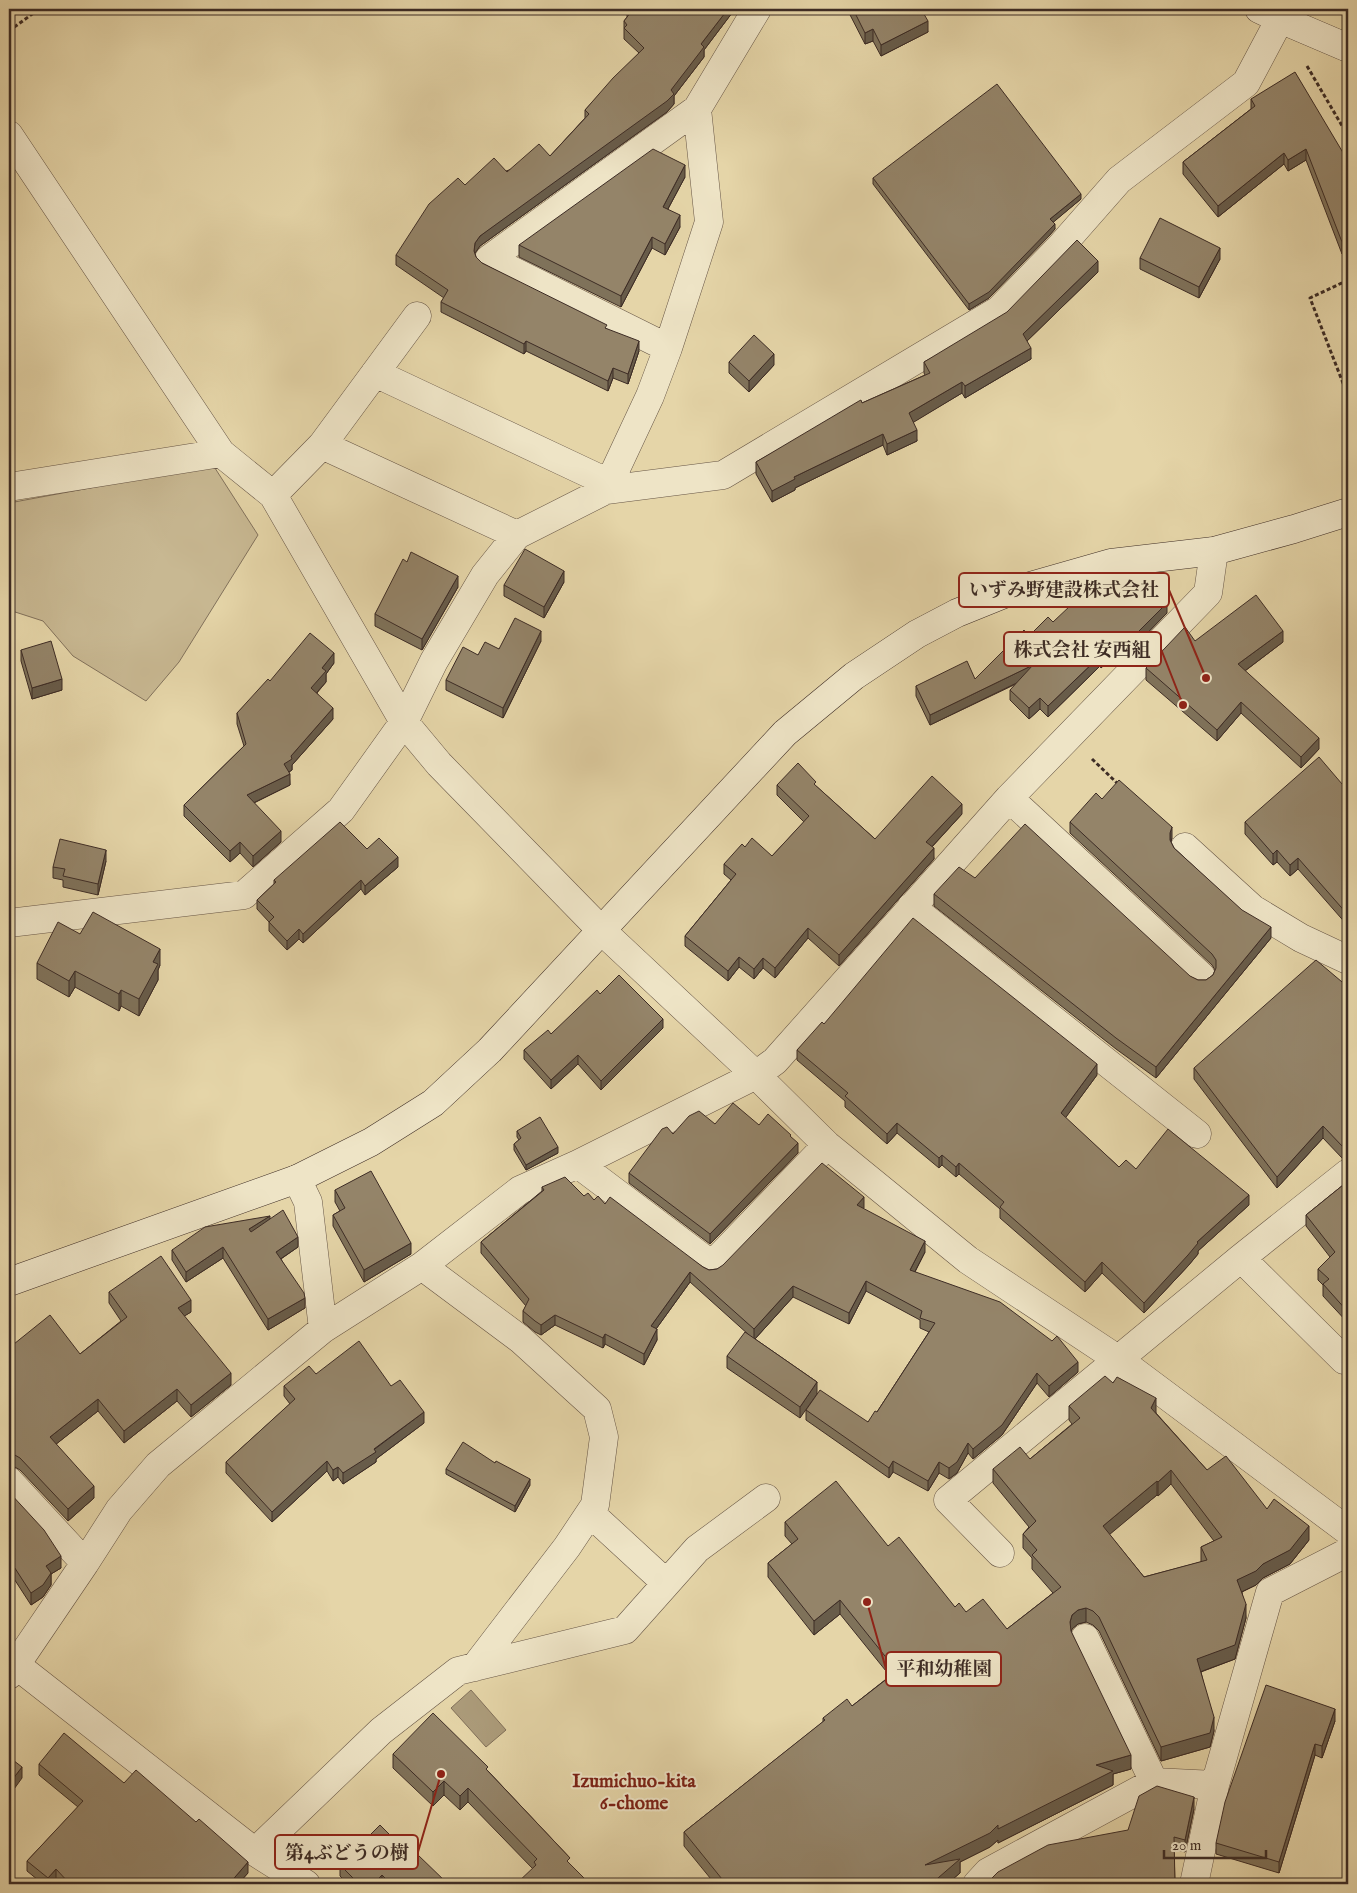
<svg xmlns="http://www.w3.org/2000/svg" width="1357" height="1893" font-family="'IM FELL English','Noto Serif JP',serif">
	<style>
		.green { fill: #c8b892; stroke: #82725c }
		.water { fill: #ac9c7b; stroke: #806f59 }
		.lines { fill: none; stroke-linecap: round; stroke-linejoin: round }
		.street-casing { stroke: #675646; stroke-width: 29 }
		.secondary-casing { stroke: #3d2c25; stroke-width: 29 }
		.path { stroke: #3d2c25; stroke-width: 3; stroke-dasharray: 4 2.5; stroke-linecap: butt }
		.street { stroke: #eee4c6; stroke-width: 28 }
		.secondary { stroke: #eee4c6; stroke-width: 28 }
		.wall { fill: #7f725a; stroke: #3d2c25; fill-rule: evenodd }
		.shaded-wall { fill: #685c4a; stroke: #3d2c25 }
		.building { fill: #948469; stroke: #3d2c25; fill-rule: evenodd }
		.labels { text-anchor: middle; dominant-baseline: central; stroke-width: 4; stroke-linejoin: round; paint-order: stroke }
		.neighbourhood-label { font-size: 19px; font-weight: bold; fill: #7a1f14; stroke: #eee4c6 }
		.leader { fill: none; stroke: #8f2418; stroke-width: 2 }
		.callout-dot { fill: #8f2418; stroke: #eee4c6; stroke-width: 2 }
		.callout { fill: #eee4c6; stroke: #8f2418; stroke-width: 2 }
		.callout-label { font-size: 19px; text-anchor: middle; font-weight: bold; fill: #3d2c25 }
	</style>
	<rect width="100%" height="100%" fill="#e5d5a8"/>
	<filter id="stains"><feTurbulence type="fractalNoise" baseFrequency=".004" numOctaves="4"/><feColorMatrix values="0 0 0 0 .2 0 0 0 0 .09 0 0 0 0 .02 0 0 0 .5 -.17"/></filter>
	<radialGradient id="worn" r=".72"><stop offset=".6" stop-color="#630" stop-opacity="0"/><stop offset="1" stop-color="#630" stop-opacity=".3"/></radialGradient>
	<path class="green" d="M213,465l45,70 -79,127 -33,39 -73,-45 -30,-35 -34,-11v-107z"/>
	<path class="water" d="M471,1690l35,40 -20,17 -35,-39z"/>
	<g class="lines">
		<g class="street-casing">
			<path id="street" d="M9,135l212,318 52,42 131,227 35,42 163,167 154,144 71,70 141,115 151,100 229,171
				M668,348l-179,-89 208,-150
				M375,373l234,110
				M322,445l195,90
				M9,487l212,-34
				M606,490l117,-15 276,-165 62,-64 58,-66 127,-97 34,-64
				M273,495l49,-50 95,-129
				M1009,798l192,178
				M1185,847l68,62 48,29 47,22
				M911,907l286,227
				M9,923l235,-28 97,-85 63,-88 30,-61 51,-86 32,-40 89,-45 44,-94 18,-48 41,-126 -12,-113 60,-100
				M578,1164l134,101 115,-120
				M297,1179l11,23 15,127
				M1241,1258l103,102 4,-4
				M422,1266l98,73 77,70 7,28 -9,68 -28,42 -92,120
				M9,1481l76,82
				M590,1513l76,70
				M1000,1553l-52,-53 293,-242 107,-85
				M1085,1638l69,144
				M16,1665l239,187
				M9,1675l76,-112 34,-53 39,-45 165,-136 99,-63 98,-76 58,-26 178,-89 19,-14 234,-263 199,-205 6,-42
				M306,1884l-51,-32 126,-121 77,-60 167,-41 72,-81 69,-51
				M977,1884l11,-12 166,-90 61,3
				M1194,1884l21,-99 55,-193 78,-40"/>
		</g>
		<g class="secondary-casing">
			<path id="secondary" d="M1259,9l21,10 68,29
				M9,1282l288,-103 74,-37 62,-39 57,-53 295,-317 69,-57 63,-42 40,-21 52,-21 102,-29 103,-12 80,-22 54,-17"/>
		</g>
		<path class="path" d="M9,31l30,-22
			M1307,66l41,70
			M1348,280l-38,18 38,98
			M1092,759l26,25"/>
		<use href="#street" class="street"/>
		<use href="#secondary" class="secondary"/>
	</g>
	<path class="wall" d="M627,9h108l-31,41v7l-30,39v8l-7,8 -187,134 -5,7 1,4 6,6 125,66 32,22 -11,33 -15,-6 -5,13 -82,-40 -2,3 -83,-42v-10l3,-4 -48,-33v-10l69,-70 85,-29 35,-38v-8l54,-57 -15,-14v-18l3,-4z
		M847,9h74l7,23 -47,24 -8,-15 -8,3z
		M1251,99l94,57 3,-2v97l-6,3 -36,-94 -18,11 -4,-7 -66,53 -35,-43v-12l68,-53z
		M685,177l-17,32 12,18 -15,28 -13,-7 -31,59 -102,-50v-12z
		M873,178l208,21 -28,23 2,7 -66,69 -20,12 -96,-126z
		M1140,258l80,1 -21,39 -59,-29z
		M1098,272l-71,69 4,18 -66,39 -3,-5 -49,29 4,19 -30,14 -4,-10 -88,43v2l-23,12 -16,-28v-12l106,-59 63,-28 -1,-2v-11z
		M729,362l45,3 -25,27 -20,-19z
		M407,562l51,25 -36,63 -47,-24v-12z
		M564,582l-20,36 -40,-22v-11z
		M1138,586l29,27 -45,46 -6,-5 -15,14 -1,-2 -52,51 -8,-8 -11,10 -19,-19v-10l6,-6 -86,41 -14,-29v-10l59,-7 54,-43 24,-14 49,-17z
		M541,641l-38,77 -57,-28v-10l32,-25 21,-6z
		M1195,641l88,1 -38,29 74,78 -18,19 -60,-55 -24,28 -71,-61v-12z
		M21,650l41,40 -30,9 -11,-38z
		M334,663l-8,11v8l-9,11 16,26 -41,46v5l-3,2 1,13 -36,18 27,39 -28,25 -13,-14 -10,9 -46,-46v-11l60,-59 -7,-22v-11l33,-32z
		M777,785l39,1 59,53 87,-25 -30,33 2,12 -95,107 -31,-28 -33,40 -12,-10 -9,11 -15,-12 -11,14 -43,-35v-10l46,-56 -7,-6v-10l21,-17 27,9 32,-34 -27,-27z
		M1348,791v135l-50,-57 -8,7 -13,-14 -4,3 -28,-31v-12z
		M1102,799l70,39 -1,4 3,6 97,90 -115,140 -40,-29 -182,-143v-12l41,-16 223,102h8l7,-5 2,-5 -3,-5 -142,-132v-11z
		M367,849l31,18 -33,28 -4,-6 -58,54 -4,-4 -12,11 -18,-19v-9l-12,-13v-9l17,-16v-4z
		M106,861l-8,34 -35,-8v-7l-10,-2v-11z
		M80,934l80,31 -2,5v10l-19,36 -18,-10 -2,5 -44,-24 -6,10 -32,-18v-16z
		M1348,987v172h-5l-20,-21 -46,50 -83,-109v-11z
		M600,994l63,34 -62,62 -23,-26 -27,25 -27,-30v-9l27,-16z
		M824,1024l273,51 -32,43 54,49 17,2 113,36 -51,46v3l-10,12 -44,47 -42,-40 -17,19 -85,-74v-9l-41,-35 -3,3 -14,-12 -3,3 -42,-35 -10,11 -42,-37v-6l-48,-41v-10z
		M715,1124l44,1 32,12 7,16 -88,91 -81,-61v-10l44,-39z
		M517,1131l41,22 -32,17 -12,-20v-6l5,-4 -2,-3z
		M1348,1181v142l-25,-27v-11l-5,-5v-11l12,-12 -24,-31v-11z
		M542,1187l42,9 21,8 98,63 6,3 8,-1 147,-61 -1,1 62,43 -10,20 163,100 -29,25 -12,-14 -35,52 -29,24 -5,-6 -11,20 -8,6 -10,-6 -11,18 -35,-19 -4,6 -83,-58v-10l62,12 9,-10 52,-80 -9,-4v-8l-54,-29 -17,33 -56,-27 -38,42 62,43 -17,36 -73,-50v-12l22,-21 -59,-53 -34,47 1,11 -13,25 -39,-21 -2,4 -48,-23 -14,10 -6,-3 -12,-10v-11l3,-5 -45,-53v-11l61,-51z
		M335,1190l76,64 -47,28 -31,-56v-11l7,-4 -5,-9z
		M270,1219l28,28 -17,12 24,49 -37,22 -45,-72 -37,24 -14,-22v-10z
		M109,1292l82,20 -7,4 47,69 -40,32 -14,-16 -53,42 -26,-32 -42,33 38,54 -26,23 -48,-51 -7,-4h-4v-118l71,6 41,-33 -12,-18z
		M316,1374l75,12 33,37 -48,36v3l-33,22 -5,-7 -5,4 -6,-10 -55,51 -46,-49v-11l64,-58 -6,-8v-10z
		M1113,1383l43,29v1l51,57 60,39 42,31 -19,24 -27,14 -7,7 -14,7 4,26 -11,41 -34,13 13,59 -4,16 -49,14 -62,-130 -6,-6 -7,-3 -8,2 -6,5 -1,3 60,137 -18,5v11l-115,58v-3l-8,7 -30,15v11l-13,11h-232l-31,-38v-14l139,-110v-4l29,-12 38,-30 -50,-62 -26,21 -46,-58v-14l24,-19 -7,-8v-14l103,24 67,61 11,5 41,17 46,-36 -21,-24v-11l-9,-10v-14l6,-7 -36,-44v-14l37,-10 42,-35 -3,-4v-14zM1171,1484l43,57 -13,6v15l-57,15 -35,-43 48,-39 1,1z
		M495,1463l35,22 -15,27 -69,-38v-5z
		M9,1492l52,76 -10,6v11l-8,12 -12,8 -22,-34z
		M1335,1721l-13,37 -7,-3 -36,118 -63,-19v-11z
		M393,1754l95,17 82,87 -37,11 -65,-67 -8,8 -16,-15 -11,11 -40,-38z
		M39,1764l85,19 124,90 -10,11h-178l-4,-4 -4,4h-9l-16,-13v-10l51,-54 -39,-32z
		M1194,1809l-9,43 -11,-3 1,35 -47,-54z
		M413,1858l34,26h-99l-8,-8v-11z"/>
	<path class="shaded-wall" d="M728,9h7l-31,41v7l-30,39v8l-7,8 -187,134 -5,7 -1,-2 1,-8 5,-7 191,-146 30,-46z
		M928,21v11l-47,24v-11z
		M873,29v12l-8,3v-11z
		M1306,149v11l-18,11v-11z
		M1284,153v11l-66,53v-11z
		M685,165v12l-22,41v-11z
		M1081,194v5l-31,26v-6z
		M680,215v12l-15,28v-11z
		M1055,224v5l-5,6 -61,63 -20,12v-6z
		M652,237v11l-31,59v-11z
		M1348,240v11l-6,3v-12z
		M1220,248v11l-21,39v-11z
		M1098,261v11l-75,73v-11z
		M526,341v10l-2,3v-10z
		M639,341v10l-11,33v-10z
		M1031,348v11l-66,39v-12z
		M774,354v11l-25,27v-11z
		M613,368v10l-5,13v-10z
		M962,382v11l-53,32v-12z
		M917,430v11l-30,14v-11z
		M883,434v11l-88,43v2l-23,12v-11l22,-14z
		M564,571v11l-20,36v-11z
		M458,576v11l-36,63v-11z
		M1167,603v10l-45,46v-11z
		M541,631v10l-38,77v-10z
		M1283,631v11l-45,34v-12z
		M1116,643v11l-15,14v-11z
		M334,653v10l-8,11v8l-15,17v-11l11,-20z
		M1100,656v10l-52,51v-11z
		M1033,665v10l-103,50v-10z
		M62,679v11l-30,9v-11z
		M1040,698v11l-11,10v-11z
		M1241,702v11l-24,28v-11z
		M333,708v11l-41,46v5l-8,5v-11z
		M1319,738v11l-18,19v-11z
		M290,774v11l-43,21v-11z
		M962,804v10l-36,39v-11z
		M1172,827v11l-2,6v-11z
		M281,831v11l-28,25v-11z
		M240,842v11l-10,9v-11z
		M934,848v11l-95,107v-11z
		M106,850v11l-8,34v-11z
		M1277,850v12l-4,3v-11z
		M398,857v10l-33,28v-9z
		M1298,858v11l-8,7v-11z
		M361,880v9l-58,54v-9z
		M1271,927v11l-115,140v-11z
		M808,928v10l-33,40v-10z
		M299,929v10l-12,11v-9z
		M160,949v16l-2,5v10l-19,36v-17l14,-37z
		M739,957v10l-11,14v-10z
		M763,958v10l-9,11v-10z
		M75,971v16l-6,10v-16z
		M121,990v16l-2,5v-17z
		M663,1019v9l-62,62v-9z
		M578,1055v9l-27,25v-9z
		M1097,1064v11l-36,49v-11z
		M897,1123v10l-10,11v-10z
		M1323,1126v12l-46,50v-11z
		M798,1143v10l-88,91v-10z
		M558,1147v6l-32,17v-5z
		M942,1155v10l-3,3v-10z
		M959,1163v11l-3,3v-10z
		M1249,1195v10l-51,46v3l-10,12 -44,47v-10l53,-61z
		M864,1197v11l-7,8v-11z
		M270,1216v10l-21,14v-11z
		M298,1237v10l-22,15v-10z
		M925,1241v11l-15,29v-11z
		M411,1243v11l-47,28v-12z
		M223,1247v11l-37,24v-10z
		M1102,1262v11l-17,19v-10z
		M690,1272v10l-39,54v-10z
		M866,1281v10l-17,33v-11z
		M793,1286v11l-39,43v-11z
		M305,1298v10l-37,22v-11z
		M191,1300v12l-13,8v-12z
		M555,1315v10l-14,10v-10z
		M657,1329v11l-13,25v-11z
		M605,1334v10l-2,4v-10z
		M1078,1362v10l-29,25v-11z
		M231,1373v12l-40,32v-12z
		M1037,1373v10l-35,52 -29,24v-10z
		M817,1382v12l-17,24v-11z
		M177,1389v12l-53,42v-12z
		M1156,1398v14l-5,10v-14z
		M98,1399v12l-48,38v-12z
		M424,1412v11l-48,36v3l-33,22v-11z
		M968,1443v10l-11,20 -8,6v-11z
		M327,1461v10l-55,51v-10z
		M893,1461v11l-4,6v-10z
		M939,1462v11l-11,18v-10z
		M338,1467v10l-5,4v-11z
		M1171,1470v14l-13,12v-14z
		M530,1479v6l-15,27v-6z
		M1157,1481v14l-54,45v-14z
		M94,1486v12l-26,23v-12z
		M1309,1526v14l-19,24 -27,14 -7,7 -19,9v-14l26,-16z
		M61,1556v12l-10,6v11l-8,12 -12,8v-12l15,-27z
		M840,1600v14l-26,21v-14z
		M1246,1604v14l-11,41 -38,14v-14z
		M1086,1608v14l-8,2 -6,5 -2,7v-14l2,-7 6,-5z
		M1335,1709v12l-13,37v-12z
		M1214,1717v14l-4,16 -49,14v-14z
		M1315,1744v11l-36,118v-11z
		M1131,1755v14l-18,5v11l-115,58v-3l-8,7 -30,15v11l-13,11h-16l-6,-19 73,-40 98,-60z
		M22,1767v11l-13,18v-12z
		M444,1781v14l-11,11v-14z
		M468,1788v14l-8,8v-14z
		M1194,1797v12l-9,43v-12z
		M248,1862v11l-10,11h-9z
		M56,1869v11l-4,4h-4v-6z
		M382,1875v9h-9z
		M183,1878v6h-6z"/>
	<path class="building" d="M627,9h101l-27,35 3,3 -33,43 3,4 -7,7 -187,135 -5,7 -1,8 2,6 6,6 125,62 -2,3 34,13 -11,33 -15,-6 -5,13 -82,-40 -2,3 -83,-42 7,-12 -52,-35 33,-51 29,-26 7,7 29,-27 13,14 32,-28 11,12 39,-42 -4,-4 28,-32 31,-30 -20,-20 3,-3 -3,-4 7,-9z
		M853,9h68l7,12 -47,24 -8,-16 -8,4z
		M1295,72l50,84 3,-2v86l-6,2 -36,-93 -18,11 -4,-7 -66,53 -35,-44 72,-56 -4,-7z
		M997,84l84,110 -31,25 5,5 -66,68 -20,12 -96,-126z
		M653,149l32,16 -22,42 17,8 -15,29 -13,-7 -31,59 -102,-51z
		M1160,218l60,30 -21,39 -59,-29z
		M1077,240l21,21 -75,73 8,14 -66,38 -3,-4 -53,31 8,17 -30,14 -4,-10 -89,43 1,2 -23,12 -16,-29 103,-61 2,-1 1,3 68,-30 -6,-11 83,-50z
		M754,335l20,19 -25,27 -20,-19z
		M525,549l39,22 -20,36 -40,-22z
		M411,552l47,24 -36,63 -47,-25 28,-55 4,3z
		M1149,578l18,25 -45,45 -6,-5 -15,14 -1,-1 -52,50 -8,-8 -11,10 -19,-18 23,-25 -103,50 -14,-29 51,-25 8,18 49,-49 5,6 19,-19 5,5 35,-33 14,16 32,-24 4,5z
		M1256,595l27,36 -45,33 81,74 -18,19 -60,-55 -24,28 -71,-62 39,-41 10,14z
		M515,618l26,13 -38,77 -57,-28 17,-33 15,8 7,-13 14,7z
		M310,633l24,20 -12,15 4,3 -15,17 22,20 -42,48 1,3 -8,5 6,10 -43,21 34,36 -28,25 -13,-14 -10,9 -46,-46 62,-61 -9,-31 31,-34 2,2z
		M51,641l11,38 -30,9 -11,-38z
		M1319,757l29,34v124l-50,-57 -8,7 -13,-15 -4,4 -28,-32z
		M798,763l18,19 -2,2 61,55 57,-63 30,28 -36,38 8,6 -95,107 -31,-27 -33,40 -12,-10 -9,11 -15,-12 -11,14 -43,-35 51,-62 -12,-10 18,-20 3,3 7,-9 20,18 37,-40 -32,-31z
		M1119,780l53,47 -2,6v7l4,8 68,62 29,17 -115,140 -40,-29 -182,-144 25,-27 16,11 50,-54 165,152 8,4h8l7,-5 3,-7v-8l-4,-6 -142,-132 26,-29 6,6z
		M340,822l27,27 12,-11 19,19 -33,29 -4,-6 -58,54 -4,-5 -12,12 -18,-19 5,-5 -17,-17 19,-18 -2,-2z
		M60,839l46,11 -8,34 -35,-8 2,-7 -12,-2z
		M93,912l67,37 -7,13 5,2 -19,35 -18,-9 -2,4 -44,-23 -6,10 -32,-18 21,-41 22,12z
		M913,918l184,146 -36,49 58,54 7,-7 10,9 32,-40 81,66 -52,47 1,1 -10,12 -44,48 -42,-41 -17,20 -85,-75 4,-5 -45,-39 -3,4 -14,-12 -3,3 -42,-35 -10,11 -42,-38 3,-3 -51,-43 25,-28 2,2z
		M1316,960l32,27v160h-5l-20,-21 -46,51 -83,-109z
		M619,975l44,44 -62,62 -23,-26 -27,25 -27,-30 24,-20 3,4 46,-44 3,4z
		M733,1103l26,22 9,-11 23,21 -1,1 8,7 -88,91 -81,-61 33,-44 5,-2 6,7 16,-18 10,-5 16,13z
		M540,1117l18,30 -32,18 -12,-21 7,-6 -4,-7z
		M822,1163l42,34 -7,8 68,36 -15,29 90,32 52,39 5,-5 21,26 -29,24 -12,-13 -35,52 -29,24 -5,-6 -11,19 -8,6 -10,-6 -11,19 -35,-20 -4,7 -83,-58 14,-20 48,32 7,-11 2,1 58,-89 -15,-5 2,-7 -56,-30 -17,32 -56,-27 -39,43 -64,-57 -39,54 6,3 -13,25 -39,-20 -2,4 -48,-23 -14,10 -6,-4 -12,-10 6,-12 -48,-57 63,-52 -2,-3 23,-10 19,19 4,-3 6,7 4,-4 7,8 5,-7 93,70 6,3 8,-1 6,-4z
		M371,1171l40,72 -47,27 -31,-55 12,-7 -10,-18z
		M1348,1181v131l-25,-28 6,-5 -11,-10 17,-17 -29,-37z
		M283,1210l15,27 -22,15 28,41 1,5 -37,21 -45,-72 -37,25 -14,-22 33,-23 65,-11 -21,13 2,3z
		M161,1256l30,44 -13,8 53,65 -40,32 -14,-16 -53,42 -26,-32 -48,38 44,49 -26,23 -48,-51 -7,-4h-4v-106l41,-33 30,39 47,-37 -18,-25z
		M745,1332l72,50 -17,25 -73,-51z
		M359,1341l32,45 9,-6 24,32 -50,37 2,3 -33,21 -5,-6 -5,3 -6,-9 -55,51 -46,-50 69,-63 -11,-13 25,-20 7,8z
		M1105,1376l8,7 4,-6 39,21 -5,10 56,62 19,-14 41,53 7,-10 35,27 -19,24 -27,14 -7,7 -19,9 9,24 -11,41 -38,14 17,58 -4,16 -49,14 -62,-130 -6,-6 -7,-3 -8,2 -6,5 -2,7 1,9 60,124 -35,10 17,6 -115,58v-4l-8,8 -65,32 35,-6 -29,25h-205l-42,-52 141,-112 -2,-2 24,-19 5,7 45,-35 -57,-71 -26,21 -46,-58 30,-24 -13,-17 51,-41 52,65 11,-9 56,70 4,-4 7,9 17,-13 24,30 54,-42 -29,-32 5,-5 -14,-16 13,-13 -43,-52 27,-22 10,12 50,-41 -11,-12zM1171,1470l51,67 -21,10 6,13 -63,17 -41,-51 54,-45 1,1z
		M463,1442l32,21 1,-2 34,18 -15,27 -69,-37z
		M9,1492l35,38 17,26 -15,10 5,7 -8,12 -12,8 -22,-34z
		M1266,1685l69,24 -13,37 -7,-2 -36,118 -63,-19 9,-41z
		M433,1713l55,54 -2,2 84,89 -3,3 23,23h-74l20,-19 -2,-3 3,-3 -69,-71 -8,8 -16,-15 -11,11 -40,-38z
		M64,1733l60,50 12,-13 60,52 3,-3 49,43 -19,22h-39l-7,-6 -6,6h-107l-14,-15 -8,9 -21,-17 56,-60 -44,-37z
		M9,1757l13,10 -13,17z
		M1157,1786l37,11 -9,43 -11,-3 1,47h-187v-2l10,-10 50,-27 80,-15 11,-34z
		M380,1825l33,33 4,-4 30,29 -1,1h-55l-9,-9 -9,9h-14l-19,-19z"/>
	<g class="labels">
		<g class="neighbourhood-label">
			<text x="634" y="1782">Izumichuo-kita<tspan x="634" dy="22">6-chome</tspan></text>
		</g>
	</g>
	<path class="leader" d="M1206 678L1169 590M1183 705L1161 649M867 1602L886 1669M441 1774L418 1852"/>
	<g class="callout-dot">
		<circle cx="1206" cy="678" r="5"/>
		<circle cx="1183" cy="705" r="5"/>
		<circle cx="867" cy="1602" r="5"/>
		<circle cx="441" cy="1774" r="5"/>
	</g>
	<g class="callout">
		<rect x="959" y="573" width="210" height="34" rx="5"/>
		<rect x="1004" y="632" width="157" height="34" rx="5"/>
		<rect x="886" y="1652" width="115" height="34" rx="5"/>
		<rect x="275" y="1835" width="143" height="34" rx="5"/>
	</g>
	<g class="callout-label">
		<text x="1064" y="596">いずみ野建設株式会社</text>
		<text x="1082" y="656">株式会社 安西組</text>
		<text x="944" y="1675">平和幼稚園</text>
		<text x="347" y="1859">第4ぶどうの樹</text>
	</g>
	<rect width="1357" height="1893" fill="none" stroke="#e5d5a8" stroke-width="30"/>
	<rect x="10" y="10" width="1337" height="1873" fill="none" stroke="#3d2c25" stroke-width="2.5"/>
	<rect x="15" y="15" width="1327" height="1863" fill="none" stroke="#3d2c25"/>
	<path d="M1164 1850v8h102v-8" fill="none" stroke="#3d2c25" stroke-width="2.5"/>
	<text x="1172" y="1850" font-size="15" fill="#3d2c25" stroke="#eee4c6" stroke-width="4" paint-order="stroke">20 m</text>
	<rect width="100%" height="100%" filter="url(#stains)"/>
	<rect width="100%" height="100%" fill="url(#worn)"/>
</svg>
